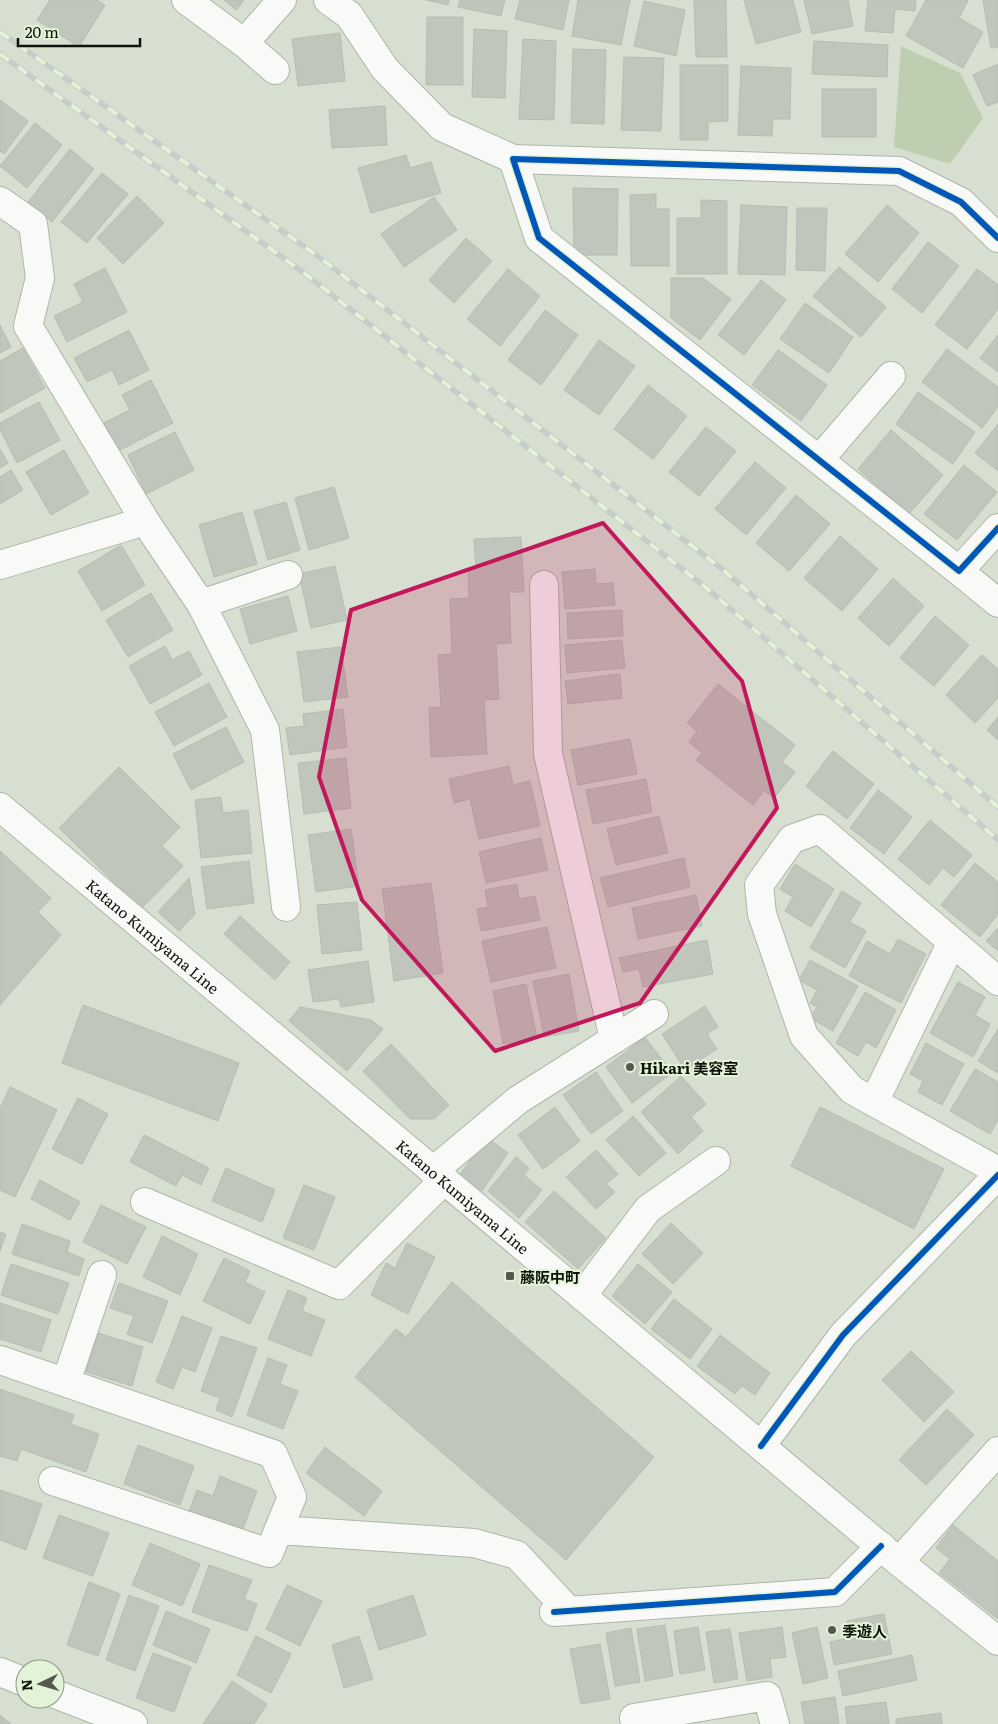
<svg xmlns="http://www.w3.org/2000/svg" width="998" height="1724" font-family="Literata,'Noto Sans JP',serif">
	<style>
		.green { fill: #becfb1 }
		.building { fill: #c0c6bb; stroke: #b6bdb1 }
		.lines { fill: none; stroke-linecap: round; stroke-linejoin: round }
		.minor-casing { stroke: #aeb6aa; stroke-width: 30 }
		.major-casing { stroke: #aeb6aa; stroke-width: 30 }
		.minor { stroke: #f9faf8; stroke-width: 28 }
		.major { stroke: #f9faf8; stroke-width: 28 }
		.rail-casing { stroke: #c9ccc8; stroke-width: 5.5 }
		.rail { stroke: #e2f3d7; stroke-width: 4; stroke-dasharray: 11; stroke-linecap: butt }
		.cycleway-casing { stroke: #e2f3d7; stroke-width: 9 }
		.cycleway { stroke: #0057b8; stroke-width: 6 }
		.marked { fill: #c2185b; fill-opacity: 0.2; stroke: #c2185b; stroke-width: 4; stroke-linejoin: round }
		.poi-dot { fill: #545a4f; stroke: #e2f3d7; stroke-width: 2 }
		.labels { text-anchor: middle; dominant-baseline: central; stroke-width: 4; stroke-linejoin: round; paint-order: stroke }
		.street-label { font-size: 15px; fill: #0e130a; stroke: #e2f3d7 }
		.poi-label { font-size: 15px; font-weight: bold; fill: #0e130a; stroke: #e2f3d7; text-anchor: start }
	</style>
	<rect width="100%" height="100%" fill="#d6dfd0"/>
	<path class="green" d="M901,46l59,27 23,45 -33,46 -56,-17z"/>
	<path class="building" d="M50,0h47l8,5 -26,42 -42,-27z
		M224,0h20l-8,10z
		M426,0h23l-1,5z
		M460,0h45l-4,16 -43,-9z
		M520,0h49l-6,30 -48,-11z
		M578,0h52l-9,45 -49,-9z
		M694,0h32l1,57h-31z
		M744,0h49l8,32 -45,12z
		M804,0h44l5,26 -41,8z
		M868,0h48l-1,11 -20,-2 -2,24 -28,-2z
		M926,0h40l2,1 -9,17 24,14 -20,36 -57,-32z
		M983,0h15v47l-7,1z
		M644,1l41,9 -9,46 -42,-10z
		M427,17h36v68h-37z
		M474,29l33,2 -2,67 -33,-1z
		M340,33l5,48 -47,5 -6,-47z
		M523,39l33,2 -2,79 -35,-1z
		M814,41l74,4 -1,32 -75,-3z
		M573,49l33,1 -2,74 -33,-1z
		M624,57l40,1 -3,73 -40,-1z
		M998,64v38l-11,4 -14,-31z
		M680,65h48v56l-20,1v18h-28z
		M741,66l50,2 -1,51h-17l-1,17 -34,-1z
		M822,89h54v48h-54z
		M0,100l28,21 -24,33 -4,-3z
		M385,106l2,39 -55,3 -3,-38z
		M35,123l27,22 -35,43 -27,-22z
		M70,149l24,20 -42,53 -24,-20z
		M406,155l4,13 21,-6 10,31 -70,20 -13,-45z
		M102,173l26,21 -41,49 -26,-21z
		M573,188l45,1 -1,66h-43z
		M656,194v15h13v57h-38l-1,-71z
		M137,196l27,27 -41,41 -26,-26z
		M434,197l23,33 -53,37 -23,-33z
		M701,200l26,1v73h-50v-56h24z
		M741,205l46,2 -2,68 -47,-1z
		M887,205l32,28 -41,49 -33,-28z
		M797,208h30l-2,63 -29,-1z
		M466,238l26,23 -38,42 -25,-23z
		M928,242l31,24 -37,47 -30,-24z
		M839,267l47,40 -25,30 -48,-41z
		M105,268l22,44 -60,30 -13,-26 29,-14 -9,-18z
		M508,269l32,27 -40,50 -33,-27z
		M977,269l21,16v24l-31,40 -32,-24z
		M671,278h32l28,21 -31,41 -29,-22z
		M761,280l25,20 -42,55 -26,-20z
		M805,303l48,34 -24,36 -49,-34z
		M545,310l33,25 -37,50 -33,-25z
		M0,325l11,22 -11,6z
		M129,330l20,40 -30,15 -7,-15 -25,12 -13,-24z
		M998,335v37l-18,-14z
		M599,340l36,26 -36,49 -35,-25z
		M23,348l22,40 -45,25v-52z
		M947,349l51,38v20l-16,21 -60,-46z
		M778,350l49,35 -26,36 -49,-36z
		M151,380l22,43 -55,28 -14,-28 26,-13 -8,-15z
		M648,385l39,31 -34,43 -39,-30z
		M918,392l57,40 -22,32 -57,-40z
		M39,402l21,38 -43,23 -17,-34v-6z
		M998,424v47l-23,-18z
		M706,427l30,24 -37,45 -30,-24z
		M891,430l52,45 -34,39 -51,-45z
		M175,432l19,38 -48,24 -18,-39z
		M0,449l8,14 -8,5z
		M64,450l25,43 -38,22 -25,-43z
		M755,462l31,26 -40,47 -31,-26z
		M964,465l33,27 -40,48 -33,-26z
		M11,470l12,20 -23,14v-27z
		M334,487l15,51 -40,12 -14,-52z
		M796,495l34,29 -41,47 -33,-28z
		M286,502l14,48 -32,10 -14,-49z
		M242,512l15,52 -43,13 -15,-52z
		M840,536l38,33 -36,42 -38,-33z
		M521,537l3,55h-15l2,51 -15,1 3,55 -15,1 3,54 -56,3 -2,-49 12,-1 -3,-52 14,-1 -2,-55 19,-1 -1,-28 8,-1 -2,-30z
		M121,545l24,40 -43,26 -24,-40z
		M335,566l12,54 -36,8 -12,-54z
		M595,569l1,15 17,-1 2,22 -50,4 -3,-37z
		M893,578l31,28 -35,40 -31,-28z
		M151,593l22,37 -45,27 -22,-37z
		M288,596l9,35 -47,13 -10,-35z
		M622,610l1,26 -55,3 -1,-26z
		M935,616l34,29 -35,41 -34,-28z
		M622,640l3,28 -58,5 -2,-28z
		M165,646l7,14 17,-9 13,24 -52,29 -21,-38z
		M341,647l7,50 -44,5 -7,-50z
		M982,655l16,14v29l-23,25 -29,-28z
		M620,674l2,24 -54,6 -3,-23z
		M209,683l18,34 -53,29 -19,-34z
		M718,684l77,61 -13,17 13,10 -21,26 -10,-7 -11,14 -57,-45 6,-7 -13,-11 8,-11 -10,-8z
		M343,709l4,38 -57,8 -4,-27 18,-2 -1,-12z
		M998,717v23l-11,-10z
		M226,727l18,35 -53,28 -18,-36z
		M630,739l7,35 -59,11 -7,-35z
		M833,751l41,33 -27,35 -41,-33z
		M346,758l5,50 -47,6 -6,-51z
		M509,766l4,19 17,-4 10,45 -61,13 -9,-40 -16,4 -5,-24z
		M119,767l61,60 -18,19 21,20 -42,43 -82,-81z
		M646,779l6,33 -59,12 -7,-34z
		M878,790l34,27 -28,37 -34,-26z
		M221,797l2,16 25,-3 4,43 -51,5 -6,-58z
		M659,816l9,37 -52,12 -9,-36z
		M930,820l42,35 -18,22 -11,-9 -14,17 -31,-26z
		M351,829l8,57 -43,6 -8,-57z
		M541,838l7,32 -62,13 -7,-31z
		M0,851l51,47 -13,14 23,23 -61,70z
		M684,858l6,29 -82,20 -8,-29z
		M249,861l5,42 -47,6 -6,-42z
		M975,863l23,19v32l-18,23 -39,-32z
		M795,864l39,25 -23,38 -26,-16 8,-14 -13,-8z
		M189,878l6,36 -16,17 -21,-19z
		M431,883l12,90 -49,8 -12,-92z
		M517,884l2,15 16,-3 5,24 -59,11 -4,-22 11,-2 -3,-17z
		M842,891l19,12 -11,19 16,9 -21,37 -35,-20z
		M696,895l6,31 -64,13 -6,-31z
		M357,902l5,48 -40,4 -5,-49z
		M240,916l50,46 -15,18 -51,-46z
		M547,927l9,41 -65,14 -9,-41z
		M998,928v23l-12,-10z
		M898,939l28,15 -25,49 -52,-27 18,-35 23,13z
		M707,940l6,34 -70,13 -4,-18 -16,3 -4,-14z
		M810,960l48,26 -25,45 -23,-13 7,-11 -7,-4 7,-13 -18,-10z
		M368,961l6,41 -33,5 -2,-8 -26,3 -5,-32z
		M569,974l10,57 -35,6 -11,-56z
		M958,982l27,15 -10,18 15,9 -17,33 -43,-24z
		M526,984l11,54 -34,6 -10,-53z
		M865,992l31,18 -20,38 -10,-6 -8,14 -22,-13z
		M83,1005l156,58 -21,58 -156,-58z
		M705,1006l13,21 -11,7 10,15 -32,21 -23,-36z
		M300,1007l71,13 12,9 -36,42 -58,-50z
		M998,1029v44l-20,-12z
		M645,1037l27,36 -40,30 -26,-36z
		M926,1043l38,21 -22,41 -24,-13 5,-11 -13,-7z
		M391,1044l58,61 -15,14h-24l-47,-48z
		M975,1069l23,13v38l-8,14 -40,-23z
		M596,1072l27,39 -32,23 -28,-39z
		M681,1076l25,28 -15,13 12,14 -25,23 -37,-42z
		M10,1087l47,23 -42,87 -15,-7v-82z
		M78,1098l30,16 -26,50 -30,-15z
		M555,1107l25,34 -37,28 -25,-34z
		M820,1107l124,62 -30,60 -123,-63z
		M633,1116l33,37 -27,23 -33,-36z
		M144,1135l65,33 -8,17 -19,-10 -6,11 -46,-24z
		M486,1137l22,16 -26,38 -22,-16z
		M596,1150l22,24 -12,10 9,8 -19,17 -30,-32z
		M516,1157l13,11 -5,7 18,15 -23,28 -31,-27z
		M226,1168l49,22 -13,32 -50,-21z
		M40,1180l40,22 -10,18 -39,-21z
		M304,1185l31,12 -21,53 -31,-12z
		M554,1191l52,47 -28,31 -53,-47z
		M101,1205l45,22 -19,37 -44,-22z
		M671,1223l32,30 -30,31 -31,-30z
		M22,1224l48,17 -3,11 17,7 -5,17 -67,-22z
		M0,1232l6,2 -6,17z
		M162,1236l36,18 -18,41 -37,-18z
		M407,1243l28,14 -27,57 -37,-19 15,-32 9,5z
		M224,1258l26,13 -5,11 20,10 -15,32 -47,-23z
		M11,1264l58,19 -11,31 -57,-19z
		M638,1264l34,28 -27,32 -33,-28z
		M452,1282l202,175 -88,103 -211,-183 41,-48 10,8z
		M119,1283l49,18 -16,42 -25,-9 7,-18 -24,-8z
		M288,1290l19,8 -5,13 23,9 -14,36 -43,-17z
		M674,1299l38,30 -22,30 -39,-30z
		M0,1303l51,17 -10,32 -41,-13z
		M182,1316l30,12 -17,44 -13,-5 -9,22 -17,-7z
		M98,1333l45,14 -11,39 -46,-14z
		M720,1335l50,38 -15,22 -13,-9 -7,8 -38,-28z
		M221,1336l36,12 -25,69 -16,-7 4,-12 -19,-7z
		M911,1351l43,41 -30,30 -42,-42z
		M268,1358l19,7 -7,19 18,7 -15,38 -36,-14z
		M0,1389l74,26 -3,9 28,10 -13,38 -65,-23 -4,12 -17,-5z
		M947,1409l27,26 -48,50 -27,-25z
		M138,1445l56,21 -14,39 -56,-21z
		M325,1447l57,44 -18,25 -58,-43z
		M220,1476l37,15 -15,40 -53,-20 8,-21 16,6z
		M0,1490l42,14 -16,46 -26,-10z
		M59,1515l50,18 -16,43 -50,-18z
		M953,1525l45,36v58l-59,-46 11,-14 -14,-11z
		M150,1543l50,21 -18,42 -50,-21z
		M209,1565l43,15 -8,19 13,5 -10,27 -55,-19z
		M89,1582l31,12 -22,62 -31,-11z
		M287,1585l35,16 -22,45 -34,-17z
		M129,1595l30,11 -24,65 -29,-11z
		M413,1595l13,40 -47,15 -12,-40z
		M166,1611l44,18 -14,34 -43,-18z
		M884,1614l8,40 -58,11 -4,-23 20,-4 -3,-17z
		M665,1625l8,51 -28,5 -8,-52z
		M698,1627l7,43 -25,4 -6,-43z
		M782,1627l4,30 -16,2 2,18 -25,4 -8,-48z
		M817,1627l11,51 -25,6 -11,-51z
		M631,1628l9,54 -25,4 -9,-53z
		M730,1629l8,50 -24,4 -8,-51z
		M256,1636l35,18 -20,39 -34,-18z
		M359,1636l14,43 -29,9 -12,-43z
		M600,1644l10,55 -29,5 -11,-55z
		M153,1653l38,14 -17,45 -38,-14z
		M912,1655l5,25 -74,16 -5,-25z
		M232,1681l35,23 -13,20h-51z
		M835,1697l4,27h-34l-4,-22z
		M886,1702l3,22h-42l-2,-17z
		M941,1713l1,11h-46v-5z
		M0,1715l11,9h-11z"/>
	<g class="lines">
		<g class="minor-casing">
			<path id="minor" d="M186,0l58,43 31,27
				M328,0l21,15 36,54 57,58 71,32 386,12 62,31 37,36
				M244,43l38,-43
				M513,159l26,79 420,333 39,-43
				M0,201l33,23 7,54 -12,48 117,195 56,83 64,126 21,177
				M819,460l72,-84
				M0,565l145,-44
				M959,571l39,32
				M544,585l4,169 66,285
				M201,604l87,-29
				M998,981l-178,-152 -28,10 -33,46 3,29 42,122 48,54 146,81
				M874,1102l78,-160
				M433,1171l85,-71 136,-86
				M145,1202l194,83 105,-105
				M582,1296l66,-87 68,-48
				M0,1360l273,94 19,43 -23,56 -216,-72
				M66,1382l36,-107
				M761,1446l82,-111 155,-160
				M279,1530l195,13 43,12 52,56
				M899,1562l99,-111
				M554,1612l281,-20 46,-46
				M0,1672l25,10
				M55,1694l78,30
				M634,1718l133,-22 8,28"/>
		</g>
		<g class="major-casing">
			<g id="major">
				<path id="s1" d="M0,807l899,755 99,79"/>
			</g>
		</g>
		<use href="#minor" class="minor"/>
		<use href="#major" class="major"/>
		<g class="rail-casing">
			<path id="rail" d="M0,32l319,225 403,312 276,238
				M0,54l304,219 400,313 294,254"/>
		</g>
		<use href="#rail" class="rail"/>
		<g class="cycleway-casing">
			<path id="cycleway" d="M998,238l-37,-36 -62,-31 -386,-12 26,79 420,333 39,-43
				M761,1446l82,-111 155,-160
				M554,1612l281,-20 46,-46"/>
		</g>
		<use href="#cycleway" class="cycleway"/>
	</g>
	<path class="marked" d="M603,523l139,158 35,127 -137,195 -145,48 -133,-151 -43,-123 32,-167z"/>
	<g class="poi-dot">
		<circle cx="630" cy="1067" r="5"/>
		<rect x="505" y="1271" width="10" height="10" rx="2.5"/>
		<circle cx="832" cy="1630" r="5"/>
	</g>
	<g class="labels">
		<g class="street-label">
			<text stroke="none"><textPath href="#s1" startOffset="200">Katano Kumiyama Line</textPath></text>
			<text stroke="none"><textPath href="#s1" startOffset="605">Katano Kumiyama Line</textPath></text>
		</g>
		<g class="poi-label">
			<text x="640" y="1067">Hikari 美容室</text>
			<text x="520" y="1276">藤阪中町</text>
			<text x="842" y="1630">季遊人</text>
		</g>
	</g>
	<g transform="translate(40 1684) rotate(265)"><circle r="24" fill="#e2f3d7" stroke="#8d9985"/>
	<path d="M0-4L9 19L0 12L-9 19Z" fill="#545a4f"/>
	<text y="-8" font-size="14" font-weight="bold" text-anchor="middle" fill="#0e130a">N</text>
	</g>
	<path d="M18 38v8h122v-8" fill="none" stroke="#0e130a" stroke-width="2.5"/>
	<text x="25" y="38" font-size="15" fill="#0e130a" stroke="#e2f3d7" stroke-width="4" paint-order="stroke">20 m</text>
</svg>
